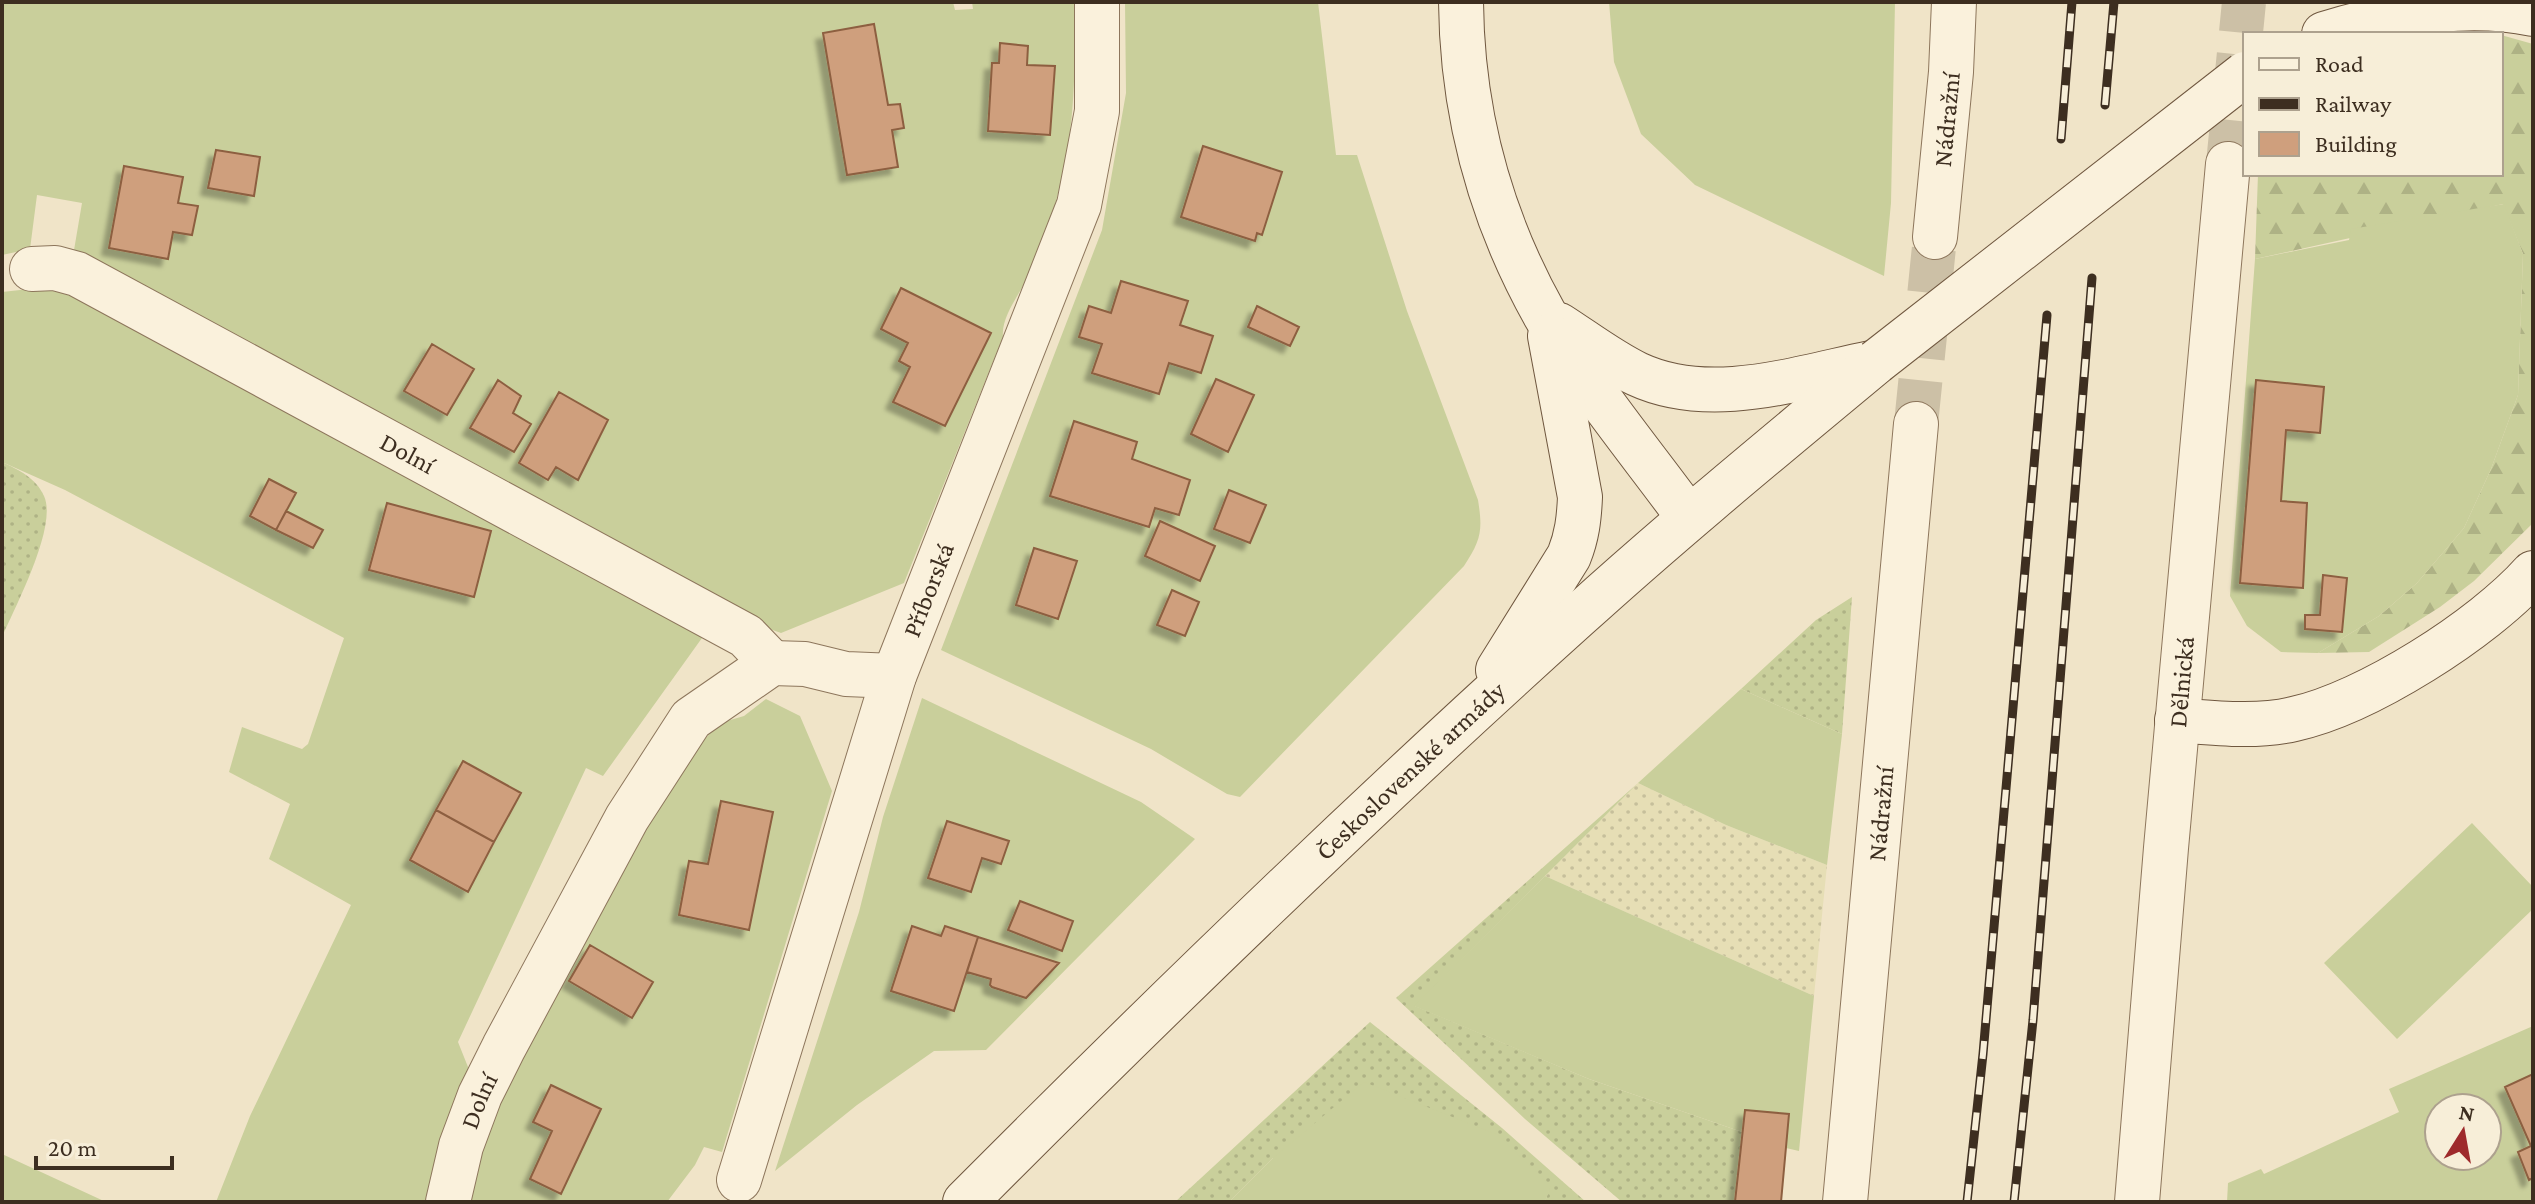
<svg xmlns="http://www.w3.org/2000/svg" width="2535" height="1204" font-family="'Crimson Pro',serif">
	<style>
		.farmland { fill: url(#farmland-dots) }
		.grass { fill: url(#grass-dots) }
		.forest { fill: url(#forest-firs) }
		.garden { fill: #c9cf9b; fill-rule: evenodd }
		.building { fill: #cf9f7d; stroke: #8d5f41; stroke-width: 2; filter: url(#shadow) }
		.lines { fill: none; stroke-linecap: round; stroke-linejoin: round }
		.minor-tunnel { stroke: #ccc0a6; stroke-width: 44; stroke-dasharray: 44 22; stroke-linecap: butt }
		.minor-casing { stroke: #8d765c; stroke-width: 46 }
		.secondary-casing { stroke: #6f573f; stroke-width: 46 }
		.minor { stroke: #faf1dc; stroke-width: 44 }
		.secondary { stroke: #faf1dc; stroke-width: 44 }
		.rail-casing { stroke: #3d2e20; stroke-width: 9 }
		.rail { stroke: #f7eed8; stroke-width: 6; stroke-dasharray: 18; stroke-linecap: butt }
		.secondary-bridge-casing { stroke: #6f573f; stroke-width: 46; stroke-linecap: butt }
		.secondary-bridge { stroke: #faf1dc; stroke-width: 44 }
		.labels { text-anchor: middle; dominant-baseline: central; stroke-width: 6; stroke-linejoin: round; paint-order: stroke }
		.street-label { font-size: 26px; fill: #3d2e20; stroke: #f7eed8 }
	</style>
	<defs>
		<pattern id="farmland-dots" width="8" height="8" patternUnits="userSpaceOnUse" patternTransform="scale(2)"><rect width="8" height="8" fill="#e6deb5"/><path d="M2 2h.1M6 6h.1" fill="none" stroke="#c6bf9b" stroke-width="1.8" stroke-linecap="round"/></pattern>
		<pattern id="grass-dots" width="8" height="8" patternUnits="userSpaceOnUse" patternTransform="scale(2)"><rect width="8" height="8" fill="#c9cf9b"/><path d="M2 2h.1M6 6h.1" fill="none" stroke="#aeb285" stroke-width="1.8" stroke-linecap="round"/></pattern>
		<pattern id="forest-firs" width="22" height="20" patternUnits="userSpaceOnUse" patternTransform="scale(2)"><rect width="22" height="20" fill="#c9cf9b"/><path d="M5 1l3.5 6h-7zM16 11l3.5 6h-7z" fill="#aeb285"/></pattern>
		<filter id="shadow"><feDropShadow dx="-7" dy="7" stdDeviation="2" flood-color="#0004"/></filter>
	</defs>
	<rect width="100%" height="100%" fill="#f0e4c8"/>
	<path class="farmland" d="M1638,783l88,42 101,40 -13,131 -269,-120z"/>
	<path class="grass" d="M2,462c17,8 34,16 42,34 14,30 -29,111 -42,141z
		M1852,597l-10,137 -101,-45 75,-69z
		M1638,783l-223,223 174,73 153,53 -7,70h-113l-97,-83 -129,-121z
		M1370,1022l132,106 84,74h-41l5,-16 -277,-28 -44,44h-54z"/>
	<path class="forest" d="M2501,35l32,9v479l-59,58 -34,26 -71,45 -51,1 61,-37 38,-33 47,-55 27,-59 27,-74 5,-141 -20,-50 -248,55 3,-85h243z"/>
	<path class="garden" d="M2,2h951l2,8 18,-1 -1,-7h102c2,70 1,138 -20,206 -7,24 -17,51 -29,74 -8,16 -24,36 -22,55l-99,246 -123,50 -25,-9 -683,-368 9,-53 -45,-8 -7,54 -28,6z
		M1125,2h193l18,153h21l50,156 71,189c5,31 3,40 -14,66l-224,231 -13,-3 -76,-45 -210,-99 161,-420 24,-137z
		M1609,2h286l-4,201 -7,73 -189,-91 -54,-51 -27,-72z
		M2504,204l19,50 -5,141 -27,74 -27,59 -47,55 -38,33 -61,37 -37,-1 -34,-26 -17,-30 25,-337 94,-19 2,-11z
		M38,288l20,4 14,-2 635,341 -104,145 -17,-8 -128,274 14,35 -43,125h-213l34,-86 101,-211 -82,-46 21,-55 -61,-32 13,-45 60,22 6,-5 36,-106 -279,-148 -63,-28v-170z
		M1741,689l101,45 -15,131 -101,-40 -88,-42z
		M922,698l219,104 54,37 -209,211 -52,1 -77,54 -82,66 84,-259 24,-95z
		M766,699l34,17 32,75 -110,361 -18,-5 -9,18 -28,37h-197l7,-43 31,-80 53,-100 24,-36 89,-172 46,-48 24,-7z
		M2472,823l61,64v22l-136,130 -73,-76z
		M1545,876l269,120 -15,155 -13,-3 2,-34 -43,-4 -3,22 -153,-53 -175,-73z
		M2533,1026v176h-306l1,-19 33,-14 3,5 135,-62 -10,-23zM2439,1108h48v48h-48z
		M1364,1082l134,53 53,51 -6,16h-316l44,-44z
		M2,1154l104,48h-104z"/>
	<path class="building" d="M874,24l14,81 12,-1 4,24 -12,2 6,37 -51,8 -24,-142z
		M1000,43l28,3 -1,19 28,1 -5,69 -62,-4 4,-68h7z
		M1203,146l79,26 -20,63 -5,-2 -2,8 -74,-24z
		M216,150l44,7 -6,39 -46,-8z
		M124,166l59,11 -5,26 20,3 -6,29 -19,-3 -5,27 -59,-11z
		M1121,281l67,20 -8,24 33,11 -12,37 -32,-10 -10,31 -67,-21 10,-29 -23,-7 10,-31 22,7z
		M901,288l90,45 -46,93 -52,-24 17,-35 -11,-6 9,-18 -27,-14z
		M1257,306l42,21 -9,19 -42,-19z
		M432,344l42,25 -27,46 -43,-24z
		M1216,379l38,16 -26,57 -37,-18z
		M498,380l23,16 -8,17 18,11 -17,28 -44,-24z
		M2256,380l68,7 -4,46 -34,-3 -5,71 26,2 -4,85 -63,-5z
		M559,392l49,28 -30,60 -22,-13 -8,13 -29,-17z
		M1074,421l63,21 -5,17 58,21 -11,35 -24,-7 -6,19 -99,-31z
		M269,479l27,14 -20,37 -26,-14z
		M1229,490l37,15 -16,38 -36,-14z
		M387,503l104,28 -17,66 -105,-27z
		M286,511l37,19 -10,18 -37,-18z
		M1160,521l55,25 -15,35 -55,-25z
		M1034,548l43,13 -19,58 -42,-14z
		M2323,575l24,3 -5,54 -37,-3v-14h15z
		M1172,590l27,12 -14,34 -28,-11z
		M463,761l58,32 -27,49 -58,-32z
		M721,801l52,11 -24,118 -70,-15 10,-54 19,3z
		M436,810l58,32 -26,50 -58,-32z
		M947,821l62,20 -8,23 -19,-6 -11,34 -43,-14z
		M1020,901l53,20 -11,30 -54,-21z
		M912,926l29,10 4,-10 33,11 -24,74 -63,-20z
		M978,937l81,26 -33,35 -34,-11 -2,-2 1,-6 -24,-7z
		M590,945l63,37 -21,36 -63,-37z
		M2533,1074v104l-4,2 -11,-28 13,-6 -26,-59z
		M551,1085l50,24 -40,85 -31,-15 22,-48 -19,-9z
		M1745,1110l44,4 -8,88h-46z"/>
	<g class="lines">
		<path class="minor-tunnel" d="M2228,164l16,-162
			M1916,424l19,-187"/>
		<g class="minor-casing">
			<g id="minor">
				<path id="s1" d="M1935,237l16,-165 3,-70"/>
				<path id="s2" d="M32,269l23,-1 22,6 669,362 26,27"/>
				<path id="s3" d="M739,1180l155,-504 185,-471 18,-94v-109"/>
				<path id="s4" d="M448,1202l13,-56 19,-51 24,-48 123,-229 64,-99 81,-56 33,1 41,10 48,2"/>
				<path id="s5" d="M1845,1202l71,-778"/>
				<path id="s6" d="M2137,1202l29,-354 62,-684"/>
			</g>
		</g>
		<g class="secondary-casing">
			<g id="secondary">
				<path d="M1461,2c1,113 29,215 84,313 41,72 96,137 144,203"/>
				<path d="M2324,34c65,-20 142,-34 209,-20"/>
				<path d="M1559,325c25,16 51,36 78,49 73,34 160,4 234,-11"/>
				<path d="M1498,670l71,-114c8,-20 10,-37 11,-59l-30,-161"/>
				<path d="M2177,720c38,3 79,8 117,-1 73,-16 189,-90 239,-146"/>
				<path id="s7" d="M965,1202c199,-200 402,-396 612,-585 97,-88 198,-171 299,-255"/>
			</g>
		</g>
		<use href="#minor" class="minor"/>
		<use href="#secondary" class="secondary"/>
		<g class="rail-casing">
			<path id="rail" d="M2105,105l9,-103
				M2061,139l11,-137
				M1967,1202l16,-148 64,-739
				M2014,1202l19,-182 59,-742"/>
		</g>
		<use href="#rail" class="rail"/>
		<g class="secondary-bridge-casing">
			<path id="secondary-bridge" d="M1876,362l369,-288"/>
		</g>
		<use href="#secondary-bridge" class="secondary-bridge"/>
	</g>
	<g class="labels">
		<g class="street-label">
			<text stroke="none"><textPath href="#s1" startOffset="118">Nádražní</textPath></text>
			<text stroke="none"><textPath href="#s2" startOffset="422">Dolní</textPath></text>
			<text stroke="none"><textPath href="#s3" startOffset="620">Příborská</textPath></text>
			<text stroke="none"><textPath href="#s6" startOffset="522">Dělnická</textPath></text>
			<text stroke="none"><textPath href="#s7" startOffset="620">Československé armády</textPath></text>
			<text stroke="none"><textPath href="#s5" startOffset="390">Nádražní</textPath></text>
			<text stroke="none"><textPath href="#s4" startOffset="106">Dolní</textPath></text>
		</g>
	</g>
	<rect width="2535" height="1204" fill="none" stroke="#3d2e20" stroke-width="8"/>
	<rect x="2243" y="32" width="260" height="144" fill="#f7eed8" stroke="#ada18e" stroke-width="2"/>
	<rect x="2259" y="58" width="40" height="12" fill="#faf1dc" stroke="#ada18e" stroke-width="2"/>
	<text x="2315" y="72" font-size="24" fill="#3d2e20">Road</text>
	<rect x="2259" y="98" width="40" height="12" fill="#3d2e20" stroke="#ada18e" stroke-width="2"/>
	<text x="2315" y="112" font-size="24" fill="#3d2e20">Railway</text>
	<rect x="2259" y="132" width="40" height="24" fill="#cf9f7d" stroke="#ada18e" stroke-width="2"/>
	<text x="2315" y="152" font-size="24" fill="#3d2e20">Building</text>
	<g transform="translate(2463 1132) rotate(11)"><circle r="38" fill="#f7eed8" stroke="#ada18e" stroke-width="2"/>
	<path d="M0-6L14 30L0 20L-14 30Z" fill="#9e2a2b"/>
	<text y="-12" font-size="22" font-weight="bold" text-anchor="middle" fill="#3d2e20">N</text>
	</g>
	<path d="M36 1156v12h136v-12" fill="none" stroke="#3d2e20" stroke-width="4"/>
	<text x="48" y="1156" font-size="24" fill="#3d2e20" stroke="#f7eed8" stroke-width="6" paint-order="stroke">20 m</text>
</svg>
